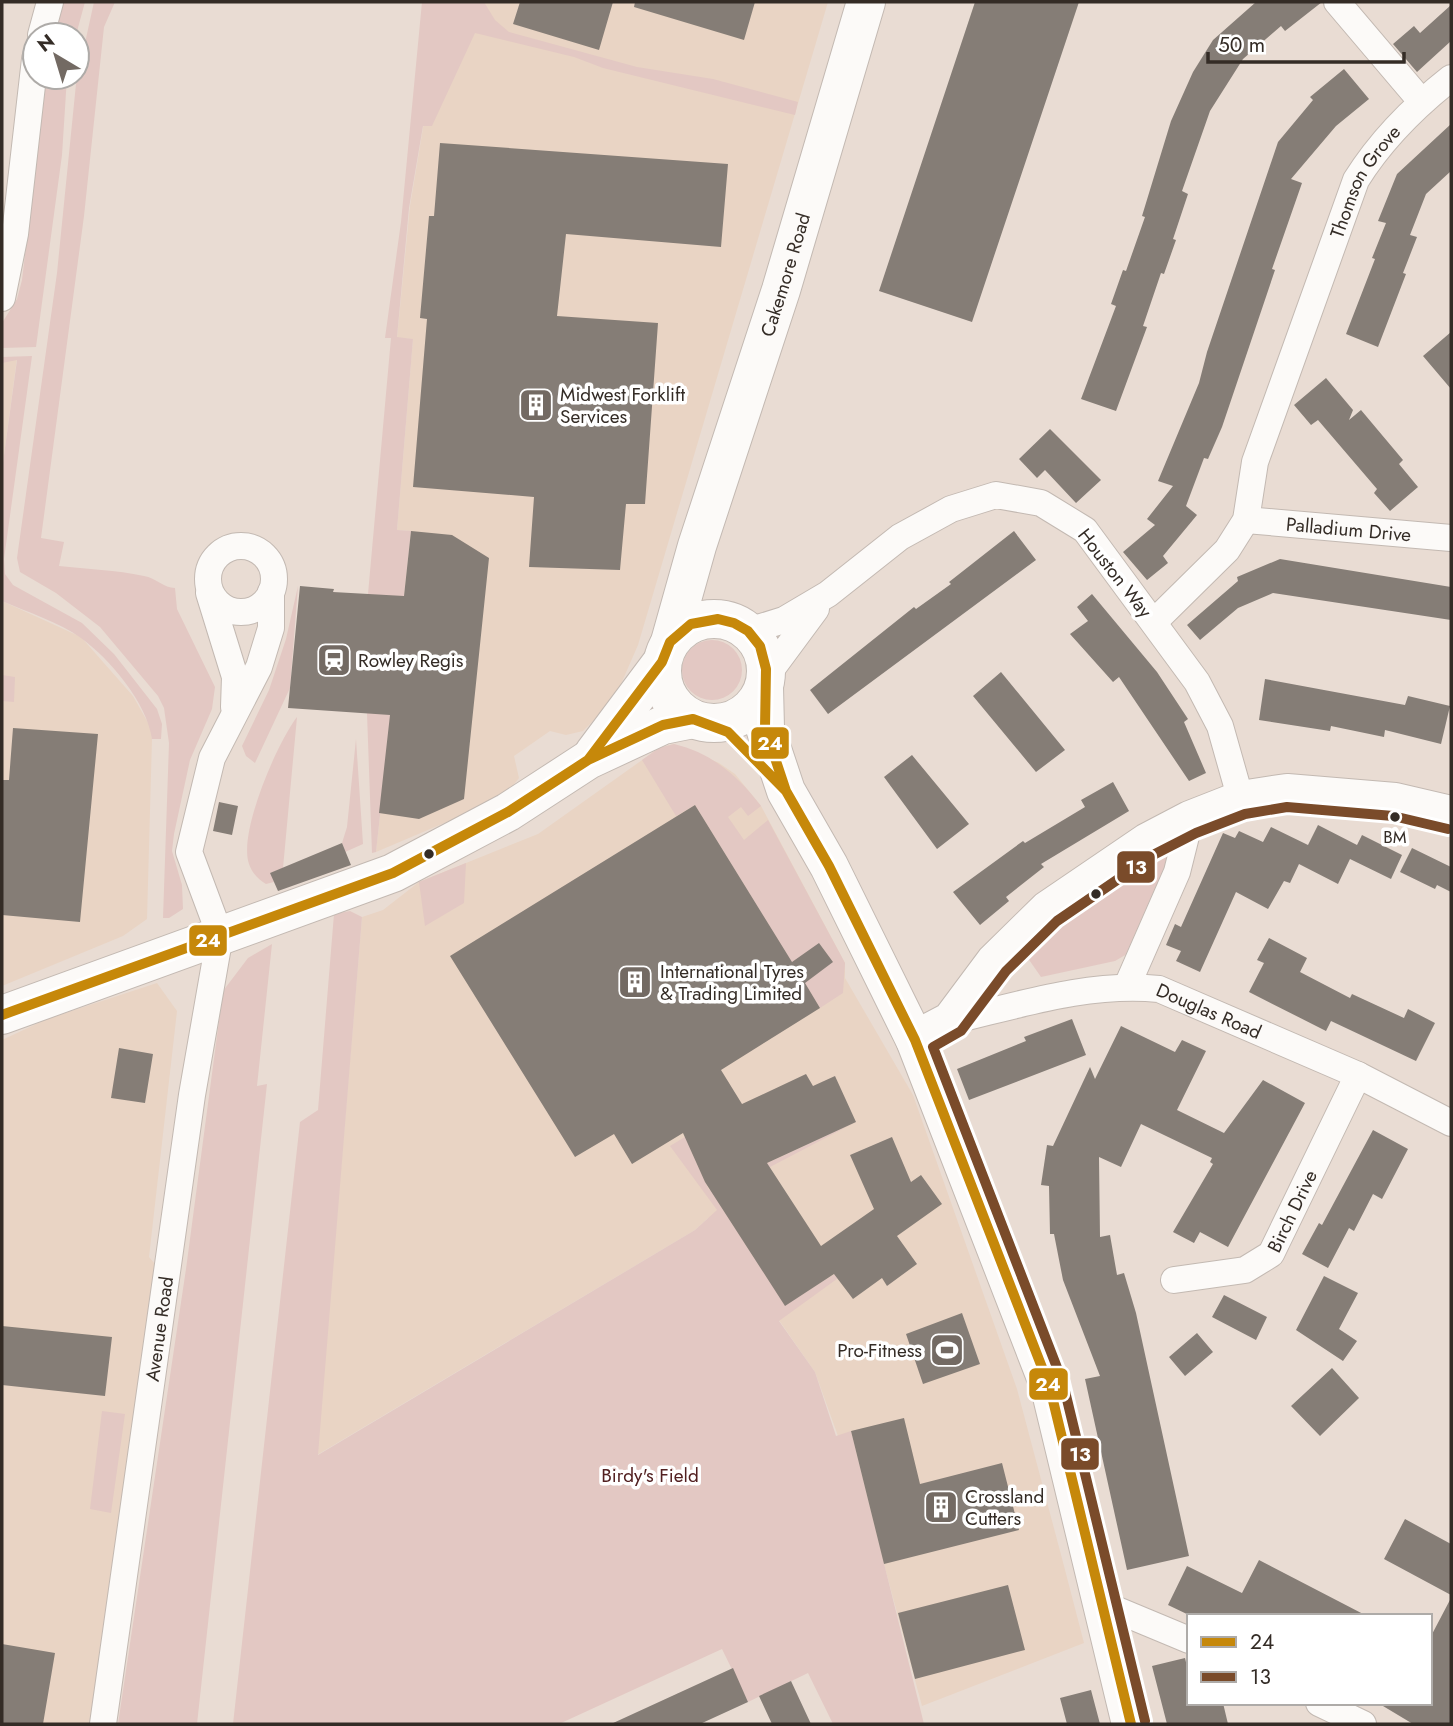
<svg xmlns="http://www.w3.org/2000/svg" width="1453" height="1726" font-family="Jost,sans-serif">
	<style>
		.built { fill: #e9d4c4 }
		.green { fill: #e3c8c3 }
		.building { fill: #857d76 }
		.lines { fill: none; stroke-linecap: round; stroke-linejoin: round }
		.street-casing { stroke: #c3b9b2; stroke-width: 28 }
		.secondary-casing { stroke: #c3b9b2; stroke-width: 40 }
		.street { stroke: #fcfaf8; stroke-width: 26 }
		.secondary { stroke: #fcfaf8; stroke-width: 38 }
		.bus-1-casing { stroke: #fff; stroke-width: 16 }
		.bus-2-casing { stroke: #fff; stroke-width: 16 }
		.bus-1 { stroke: #c6880a; stroke-width: 10 }
		.bus-2 { stroke: #7a4b2a; stroke-width: 10 }
		.bus-dot { fill: #342c26; stroke: #fff; stroke-width: 2.5 }
		.labels { text-anchor: middle; dominant-baseline: central; stroke-width: 7; stroke-linejoin: round; paint-order: stroke }
		.bus-label { font-size: 17px; fill: #342c26; stroke: #fff }
		.street-label { font-size: 19px; fill: #342c26; stroke: #fff }
		.poi-label { font-size: 19px; fill: #342c26; stroke: #fff; text-anchor: start }
		.park-label { font-size: 19px; fill: #522021; stroke: #fff }
		.line-badge { stroke: #fff; stroke-width: 2.5 }
		.badge-label { font-size: 19px; text-anchor: middle; font-weight: bold; fill: #fff }
	</style>
	<rect width="100%" height="100%" fill="#e9dcd3"/>
	<path class="built" d="M444,2h384l-190,643 -17,39 -14,23 -24,24 -17,4 -16,-4 -36,25 5,22 -8,10 -22,16 -113,48 35,-321 -14,-1 16,-191 -16,-1 13,-132z
		M2,358h15l-15,112z
		M2,601l79,36 52,59 18,32 1,11 -5,180 -24,17 -121,50z
		M674,744l45,19 16,11 26,32 84,157v15l68,117 104,294 47,177 20,77 -162,63 -38,-142 -69,-192 -107,-154 -13,12 -378,225 45,-538 21,-7 36,-28 119,-48 121,-86z
		M157,983l20,28 -28,246 17,20 -63,447h-101v-684l45,-21z"/>
	<path class="green" d="M62,2h23l-9,33h-21z
		M94,2h21l-11,25 -20,189 -43,322 23,4 -5,24c28,3 57,4 85,10 12,2 20,12 31,12l2,21 38,78 -3,22 -22,51 -16,74 -2,17 10,34 1,24 -14,9h-6l6,-175 -5,-35 -6,-12 -58,-69 -44,-34 -36,-21 -3,-14 40,-285 19,-189z
		M422,2h62l11,18 14,12 128,35 76,12 85,23 -3,13 -192,-47 -29,-11 -99,-24 -43,93h-9l-14,82 -12,129 16,2 -16,191 14,1 -35,321 -4,1 -5,-140 1,-119 23,-256h-6l16,-116z
		M46,77h21l-5,78 -26,192 -34,1v-25l15,-24 5,-19z
		M32,356l-28,203 1,15 8,11 69,38 32,31 43,55 5,15 -1,15h-9c-5,-36 -42,-80 -71,-101 -22,-16 -54,-26 -79,-37v-131l15,-110 -15,3v-6z
		M298,586l-8,102 -35,75 -9,-7 -4,-10 27,-56 17,-51z
		M682 670a30 30 0 1 1 60 0a30 30 0 1 1-60 0Z
		M2,675l13,2 -1,25 -12,-1z
		M297,717l-14,151 -12,5 3,9 -8,2c-8,-5 -14,-11 -17,-20 -11,-31 28,-121 48,-147z
		M356,739l7,105 -18,8 -3,-9 5,-16z
		M674,744c38,9 64,32 87,62l-13,10 -7,-9 -13,10 16,23 24,-20 77,143 -2,30 -23,15 -125,-203 -19,11 -34,-56 17,-12z
		M1166,857l1,9 -40,88 -12,7 -74,16 -16,-23 59,-45z
		M466,863l-2,40 -39,23 -6,-44z
		M350,911l12,6 -44,538 377,-225 22,-20 -47,-64 61,-37 -40,42 18,39 147,-68 -86,45 -52,35 67,103 53,-33 3,4 -62,45 36,51 21,64 15,-5 73,293h-91l-25,-51 -60,29 -26,-53 -163,75h-326l67,-602 18,-12 16,-196z
		M272,944l-15,142 10,-2 -70,640h-79l68,-455 37,-278 25,-33z
		M102,1411l23,3 -14,99 -21,-4z"/>
	<path class="building" d="M520,2h93l-14,48 -86,-26z
		M635,2h120l-11,38 -110,-33z
		M975,2h104l-107,320 -93,-31z
		M1256,2h66l-37,29 -4,-5 -38,33 -33,52 -28,80 6,3 -15,45 3,1 -12,34 -3,-1 -18,53 4,1 -31,84 -35,-12 35,-93 -5,-2 12,-34 3,1 19,-54 -3,-1 29,-95 22,-49 20,-32z
		M1451,5v36l-34,31 -24,-28 21,-18 6,7z
		M1344,69l25,30 -33,27 -45,53 11,4 -30,86 3,1 -53,157 -14,32 -4,-1 -18,48 11,9 -34,41 5,7 -21,17 -24,-28 32,-27 -8,-6 26,-33 -15,-5 41,-98 8,-31 71,-210 35,-42 -3,-3z
		M1451,124v47l-25,23 -16,41 7,2 -14,36 3,1 -28,73 -32,-13 29,-75 -3,-1 14,-35 -8,-2 19,-47z
		M440,143l288,21 -7,83 -155,-13 -9,82 101,7 -13,181h-19l-6,66 -91,-3 5,-70 -121,-10 14,-168 -7,-1 9,-102h5z
		M1451,332v57l-28,-33z
		M1326,378l27,32 -4,10 12,-10 42,50 -4,4 19,23 -28,24 -16,-18 3,-4 -59,-69 -7,5 -17,-20z
		M1050,429l51,51 -25,23 -31,-33 -8,8 -18,-19z
		M411,531l41,4 37,23 -25,241 -45,20 -40,-6 11,-98 -102,-7 12,-122 34,3 -1,3 71,4z
		M1014,531l22,29 -208,154 -18,-24 104,-83 2,2 35,-25 -2,-2z
		M1280,559l171,28v33l-178,-27 -35,15 -38,32 -13,-15 51,-44 -1,-4z
		M1092,594l65,78 31,47 -4,3 22,51 -17,8 -70,-104 -6,5 -43,-48 18,-13 -11,-14z
		M1001,672l64,78 -29,22 -63,-76z
		M1265,679l140,26 3,-9 42,10 -9,38 -56,-14 -1,7 -53,-11 -1,5 -71,-11z
		M13,728l85,6 -18,188 -78,-7v-135h7z
		M912,755l57,69 -32,25 -53,-72z
		M1113,782l16,29 -88,53 3,3 -38,30 3,4 -29,24 -27,-33 70,-51 2,2 60,-36 -4,-7z
		M219,802l19,4 -6,29 -19,-4z
		M695,805l97,157 27,-19 14,19 -28,21 15,25 -99,62 21,34 64,-30 7,12 22,-10 21,46 -89,41 54,83 53,-37 -24,-54 42,-18 19,45 10,-7 21,29 -45,32 20,28 -30,22 -5,-8 -29,21 -19,-25 -49,32 -80,-124 -22,-49 -51,31 -18,-30 -39,23 -125,-201z
		M1318,825l39,20 5,-10 40,20 -11,24 -41,-20 -12,25 -39,-20 -9,19 -6,-2 -16,28 -32,-17 -36,80 -24,-11 5,-10 -15,-6 9,-21 6,3 42,-94 12,5 4,-7 24,11 8,-15 37,18z
		M342,843l9,22 -73,26 -8,-18z
		M1412,848l39,19v25l-14,-7 -2,4 -35,-17z
		M1269,938l38,20 -7,14 50,26 2,-4 52,24 4,-9 27,14 -19,38 -85,-40 -5,10 -77,-39 15,-29 -7,-3z
		M1072,1019l14,36 -117,45 -12,-31 69,-28 -2,-4z
		M1121,1026l54,26 7,-12 24,11 -29,59 47,23 39,-53 42,23 -77,144 -28,-15 -6,11 -21,-11 40,-68 -3,-2 2,-4 -71,-34 -20,43 -22,-10 1,80 10,-2 7,40 7,-2 12,40 53,243 -62,14 -42,-191 15,-3 -37,-96 -9,-46h-4l-1,-48 -8,-1 6,-40 6,1 37,-79 5,12z
		M119,1048l34,6 -8,49 -34,-5z
		M1373,1130l35,19 -26,50 -9,-5 -19,37 -5,-3 -21,40 -26,-14 17,-31 3,2z
		M1324,1276l34,17 -19,36 18,12 -14,20 -47,-31z
		M1224,1295l43,22 -11,23 -44,-23z
		M962,1313l18,51 -57,20 -17,-50z
		M2,1326l110,11 -7,59 -103,-11z
		M1197,1333l16,19 -28,24 -16,-19z
		M1332,1368l27,30 -39,38 -29,-30z
		M904,1418l16,66 82,-21 17,67 -135,34 -33,-133z
		M1405,1519l46,25v51l-67,-36z
		M1259,1560l108,56h-176l-23,-11 19,-39 55,27z
		M1008,1585l17,65 -110,29 -17,-66z
		M1451,1598v126h-38l-35,-21h52v-65z
		M2,1644l53,9 -12,71h-41z
		M1185,1658l4,17v28h34l5,21h-61l-15,-58z
		M733,1668l15,34 -48,22h-89z
		M791,1681l20,43h-39l-13,-28z
		M1091,1690l9,34h-33l-7,-26z"/>
	<g class="lines">
		<g class="street-casing">
			<g id="street">
				<path d="M1337,2l84,99"/>
				<path d="M41,35l9,-33"/>
				<path d="M2,298l13,-64 20,-175"/>
				<path id="s1" d="M1246,520l205,18"/>
				<circle cx="241" cy="579" r="33"/>
				<path d="M209,593l26,84 -1,30"/>
				<path id="s2" d="M1154,622l73,-72 19,-30 9,-58 101,-282c25,-40 58,-73 95,-102"/>
				<path d="M748,631l36,-11 44,-26 72,-57 51,-28 45,-14 45,8 44,27 112,152 23,44 21,74"/>
				<path d="M765,678l51,-69"/>
				<path d="M1127,986l50,-114 13,-52"/>
				<path id="s3" d="M951,1021c68,-16 138,-39 208,-32l199,86 93,48"/>
				<path id="s4" d="M1174,1280l71,-10 26,-16 87,-179"/>
				<path d="M1105,1605l84,35"/>
				<path d="M1319,1703l44,21"/>
				<path id="s5" d="M103,1724l89,-629 28,-160 -31,-83 23,-94 47,-91 12,-39v-36"/>
			</g>
		</g>
		<g class="secondary-casing">
			<g id="secondary">
				<circle cx="714" cy="671" r="52"/>
				<path id="s6" d="M670,642l27,-96 84,-256 85,-288"/>
				<path d="M764,687l1,41 21,63 43,75 86,174 135,348 81,336"/>
				<path d="M594,753l68,-91"/>
				<path d="M2,1015l391,-142 115,-61 80,-52 75,-35 30,-6"/>
				<path d="M915,1040l36,-19 44,-59 53,-52 100,-68 42,-22 51,-20 46,-7 108,9 56,13"/>
			</g>
		</g>
		<use href="#street" class="street"/>
		<use href="#secondary" class="secondary"/>
		<g class="bus-1-casing">
			<path id="bus-1" d="M588,760l74,-98 8,-20 21,-18 27,-5 16,4 14,8 12,15 6,23 -1,59 21,63 43,75 86,174 135,348 81,336
				M2,1015l391,-142 115,-61 80,-52 75,-35 30,-6 35,13 58,59"/>
		</g>
		<g class="bus-2-casing">
			<path id="bus-2" d="M1145,1721l-82,-338 -130,-336 28,-16 45,-60 51,-50 98,-67 41,-21 49,-19 42,-7 106,9 55,13"/>
		</g>
		<use href="#bus-1" class="bus-1"/>
		<use href="#bus-2" class="bus-2"/>
	</g>
	<defs>
		<g id="building-square" transform="scale(1.75)"><rect x="-9" y="-9" width="18" height="18" rx="4" fill="#736a63" stroke="#fff"/><path d="M-4-6H4V6H1V3H-1V6H-4ZM-2.5-4.3h1.7v1.8h-1.7ZM.8-4.3h1.7v1.8H.8ZM-2.5-1h1.7V.8h-1.7ZM.8-1h1.7V.8H.8Z" fill="#fff"/></g>
		<g id="station-square" transform="scale(1.75)"><rect x="-9" y="-9" width="18" height="18" rx="4" fill="#736a63" stroke="#fff"/><path d="M-3-6H3Q5-6 5-4V2Q5 4 3 4L4.5 6H3L1.5 4h-3L-3 6H-4.5L-3 4Q-5 4-5 2V-4Q-5-6-3-6ZM-3.5-4v3h7v-3ZM-3.5 1v1.5H-2V1ZM2 1v1.5H3.5V1Z" fill="#fff"/></g>
		<g id="stadium-square" transform="scale(1.75)"><rect x="-9" y="-9" width="18" height="18" rx="4" fill="#736a63" stroke="#fff"/><path d="M0-5a6.5 5 0 1 0 0 10a6.5 5 0 1 0 0-10ZM-3.5-1.8h7v3.6h-7Z" fill="#fff"/></g>
	</defs>
	<g fill-rule="evenodd">
		<use href="#building-square" x="536" y="405"/>
		<use href="#station-square" x="334" y="660"/>
		<use href="#building-square" x="635" y="982"/>
		<use href="#stadium-square" x="947" y="1350"/>
		<use href="#building-square" x="941" y="1507"/>
	</g>
	<g class="bus-dot">
		<circle cx="1395" cy="817" r="6"/>
		<circle cx="429" cy="854" r="6"/>
		<circle cx="1096" cy="894" r="6"/>
	</g>
	<g class="labels">
		<g class="bus-label">
			<text x="1395" y="837">BM</text>
		</g>
		<g class="street-label">
			<text stroke="none"><textPath href="#s2" startOffset="499">Thomson Grove</textPath></text>
			<text stroke="none"><textPath href="#s6" startOffset="385">Cakemore Road</textPath></text>
			<text stroke="none"><textPath href="#s1" startOffset="103">Palladium Drive</textPath></text>
			<text transform="translate(1115 573) rotate(52)">Houston Way</text>
			<text stroke="none"><textPath href="#s3" startOffset="266">Douglas Road</textPath></text>
			<text stroke="none"><textPath href="#s4" startOffset="150">Birch Drive</textPath></text>
			<text stroke="none"><textPath href="#s5" startOffset="399">Avenue Road</textPath></text>
		</g>
		<g class="poi-label">
			<text x="560" y="394">Midwest Forklift<tspan x="560" dy="22">Services</tspan></text>
			<text x="358" y="660">Rowley Regis</text>
			<text x="660" y="971">International Tyres<tspan x="660" dy="22">&amp; Trading Limited</tspan></text>
			<text x="922" y="1350" text-anchor="end">Pro-Fitness</text>
			<text x="965" y="1496">Crossland<tspan x="965" dy="22">Cutters</tspan></text>
		</g>
		<g class="park-label">
			<text x="650" y="1475">Birdy's Field</text>
		</g>
	</g>
	<g class="line-badge">
		<rect x="750" y="726" width="40" height="34" rx="7" fill="#c6880a"/>
		<rect x="1116" y="850" width="40" height="34" rx="7" fill="#7a4b2a"/>
		<rect x="188" y="924" width="40" height="33" rx="7" fill="#c6880a"/>
		<rect x="1028" y="1367" width="41" height="34" rx="7" fill="#c6880a"/>
		<rect x="1060" y="1437" width="40" height="34" rx="7" fill="#7a4b2a"/>
	</g>
	<g class="badge-label">
		<text x="770" y="750">24</text>
		<text x="1136" y="874">13</text>
		<text x="208" y="947">24</text>
		<text x="1048" y="1391">24</text>
		<text x="1080" y="1461">13</text>
	</g>
	<rect width="1453" height="1726" fill="none" stroke="#342c26" stroke-width="7"/>
	<rect x="1187" y="1614" width="245" height="91" fill="#ffffff" stroke="#aeaba8" stroke-width="2"/>
	<rect x="1201" y="1637" width="35" height="10" fill="#c6880a" stroke="#aeaba8" stroke-width="2"/>
	<text x="1250" y="1649" font-size="21" fill="#342c26">24</text>
	<rect x="1201" y="1672" width="35" height="10" fill="#7a4b2a" stroke="#aeaba8" stroke-width="2"/>
	<text x="1250" y="1684" font-size="21" fill="#342c26">13</text>
	<g transform="translate(56 56) rotate(322)"><circle r="33" fill="#ffffff" stroke="#aeaba8" stroke-width="2"/>
	<path d="M0-5L12 26L0 18L-12 26Z" fill="#736a63"/>
	<text y="-10" font-size="19" font-weight="bold" text-anchor="middle" fill="#342c26">N</text>
	</g>
	<path d="M1208 52v10h196v-10" fill="none" stroke="#342c26" stroke-width="3.5"/>
	<text x="1218" y="52" font-size="21" fill="#342c26" stroke="#ffffff" stroke-width="5" paint-order="stroke">50 m</text>
</svg>
